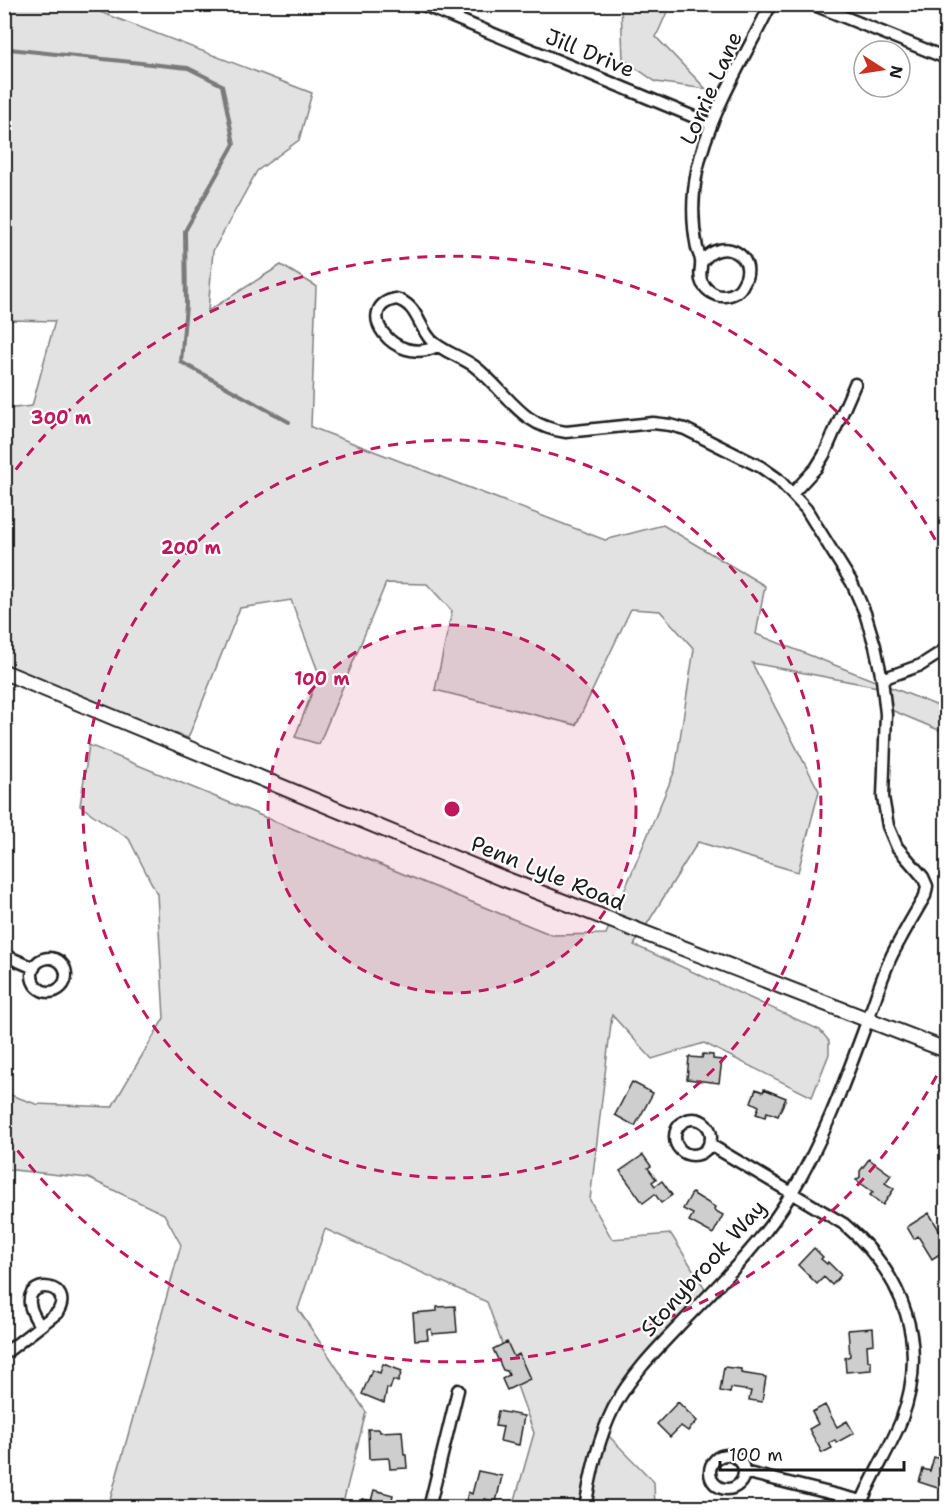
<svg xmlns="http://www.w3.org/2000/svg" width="951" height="1512" font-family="'Shantell Sans',sans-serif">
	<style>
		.green { fill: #e2e2e2; stroke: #7f7f7f; stroke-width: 1.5 }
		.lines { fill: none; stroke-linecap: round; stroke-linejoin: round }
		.stream { stroke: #7a7a7a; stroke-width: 4 }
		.building { fill: #cecece; stroke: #1c1c1c; stroke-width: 1.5 }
		.minor-casing { stroke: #1c1c1c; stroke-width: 15 }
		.tertiary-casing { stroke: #1c1c1c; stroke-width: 18 }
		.minor { stroke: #fff; stroke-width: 10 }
		.tertiary { stroke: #fff; stroke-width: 14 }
		.ring { fill: none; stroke: #c2185b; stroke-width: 3; stroke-dasharray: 10 8 }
		.labels { text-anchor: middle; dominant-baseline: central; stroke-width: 4.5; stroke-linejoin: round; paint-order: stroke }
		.street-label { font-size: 22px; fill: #1c1c1c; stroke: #fff }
		.centre { fill: #c2185b; stroke: #fff; stroke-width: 3 }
		.ring-label { font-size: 18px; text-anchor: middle; font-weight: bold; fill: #c2185b; stroke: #fff; stroke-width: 4.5; stroke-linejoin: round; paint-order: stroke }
	</style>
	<rect width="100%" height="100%" fill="#fff"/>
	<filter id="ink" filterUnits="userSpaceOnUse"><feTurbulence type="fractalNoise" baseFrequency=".0167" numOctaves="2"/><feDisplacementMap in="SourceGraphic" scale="12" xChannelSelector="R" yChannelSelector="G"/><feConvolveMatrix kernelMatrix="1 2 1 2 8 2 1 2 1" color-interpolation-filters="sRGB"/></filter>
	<g filter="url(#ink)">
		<path class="green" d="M5,5h77l230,88 -13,47 -42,31 -44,80 -5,60 73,-46 35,21 -5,141 294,113 58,-15 102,61 -9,48 190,75v24l-62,-26 -1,-19 -131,-25 67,128 -21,81 -100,-30 -64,103 186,85 9,11v13l-17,43 -108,-54 -52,16 -40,-44 -22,185 22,39 59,-5 38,61 -66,69 -41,65 52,53 1,25h-142l21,-74 -47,-131 -162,-73 -27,80 68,103 -24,95h-234l73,-262 -17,-31 -76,-36 -84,-9 1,-76 31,11 76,3 52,-89 -7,-124 -28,-55 -49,-33 9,-61 463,190 54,-1 69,-164 19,-121 -34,-38 -29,-2 -55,116 -141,-35 17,-79 -25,-27 -41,-1 -67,161 -24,-7 24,-63 -28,-74 -51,8 -52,130 -183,-66v-263l27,-3 23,-85 -44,-1 -6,3z
			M621,5h49l-14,32 50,52 -50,-7 -33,-23z"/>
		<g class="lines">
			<path class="stream" d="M4,46l5,3 179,19 34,17 12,59 -49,87 1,74 -5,57 108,60"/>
		</g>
		<path class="building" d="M703,1054l10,1v4l9,1 -3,23 -32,-4 2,-22 13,1z
			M632,1082l21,11 -18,33 -20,-11z
			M756,1089l7,3 1,-3 22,9 -8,18 -11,-4 -2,5 -9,-3 3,-8 -8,-4z
			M643,1155l8,11 -3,2 8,11 -4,3 3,4 7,-5 10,14 -11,8 -6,-9 -12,9 -23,-32z
			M869,1159l22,16 -6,8 9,6 -11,16 -13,-10 3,-3 -17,-12 4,-3v-6z
			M692,1193l23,14 -1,3 9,5 -10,19 -24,-13 4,-7 -10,-5z
			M929,1213l13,22 4,-1v16l-14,9 -14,-23 -4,3 -7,-12z
			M814,1248l9,9 -2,2 6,5 1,-2 13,13 -9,10 -8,-8 -7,7 -19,-19z
			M455,1306l2,26 -25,2 -1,-5 -4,1 1,9 -13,1 -2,-27 24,-2v-4z
			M873,1328l1,16 -7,1 1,16h3v9l-25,2 -1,-14 5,-2 -2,-26z
			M507,1342l7,15 5,-3 11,25 -23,11 -5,-11 7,-4 -2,-4 -4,-1 -10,-21z
			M383,1364l19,7 -4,11 -5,-2 -3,9 -3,-1 -3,15 -22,-9 10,-24 8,3z
			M724,1367l17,2v4l25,4 -4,25 -13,-2 2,-9 -20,-3 -1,5 -10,-2z
			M678,1402l19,19 -9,10 -7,-5 -11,11 -13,-13z
			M825,1405l12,22 10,-6 7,12 -18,10 -1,-3 -6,3 3,5 -10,5 -13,-24 9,-5 -6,-12z
			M498,1411l26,5 -5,29 -19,-4 3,-14 -8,-1z
			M368,1429h11l1,3 22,-1 2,24h2l1,13 -17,1 -1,-11 -20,1z
			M934,1457l12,4v21l-2,8 -25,-8 4,-13 7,2z
			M478,1471l24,5 -6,26 -11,-3 -2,9 -18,-2 3,-14 4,2z
			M374,1490l19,5 -3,13h-30l2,-9 9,2z"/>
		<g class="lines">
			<g class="minor-casing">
				<path id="minor" d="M421,4l290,120
					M812,4l134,54
					M702,262c20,-28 58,-5 41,22 -3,7 -10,11 -18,12 -9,1 -18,-5 -23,-13 -4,-8 0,-14 -1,-22 0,-4 -3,-8 -4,-13 -5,-25 -5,-52 0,-77 11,-55 49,-116 74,-167
					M437,346c-43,22 -85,-39 -41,-47 21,5 22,27 35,41 12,12 29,16 43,26 34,26 45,60 92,66l87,-9 17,2 15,4 76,38 17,12 28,30 46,74 13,30 10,33 7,33 4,35 -3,83 5,29 9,21 26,30 4,9 -2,10c-11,19 -23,39 -33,59 -10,21 -16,43 -24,64 -22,59 -44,121 -77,175 -30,51 -74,92 -115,135 -23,24 -46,48 -62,78 -16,32 -23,66 -29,101
					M793,493l23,-25 8,-13 31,-71
					M882,679l39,-14 25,-16
					M4,955l30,13
					M32 975a17 17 0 1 1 34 0a17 17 0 1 1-34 0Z
					M675 1137a18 18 0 1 1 36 0a18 18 0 1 1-36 0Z
					M709,1144l135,80c60,51 86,121 57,197 -12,29 -30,57 -42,87
					M4,1354l53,-41c19,-29 -31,-36 -27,-9 1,8 6,15 10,22
					M710 1472a17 17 0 1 1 34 0a17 17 0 1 1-34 0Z
					M744,1472l118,29
					M429,1508l29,-118"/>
			</g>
			<g class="tertiary-casing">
				<path id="tertiary" d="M4,672l498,206 444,172"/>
			</g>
			<use href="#minor" class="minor"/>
			<use href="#tertiary" class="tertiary"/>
		</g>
	</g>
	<circle cx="452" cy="809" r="184" fill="#c2185b" fill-opacity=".12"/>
	<g class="ring">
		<circle cx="452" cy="809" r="184"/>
		<circle cx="452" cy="809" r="369"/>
		<path d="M945 1060A553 553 0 0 1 5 1134M5 484A553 553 0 0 1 945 558"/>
	</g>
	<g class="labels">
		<g class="street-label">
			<text transform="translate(590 53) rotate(22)">Jill Drive</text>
			<text transform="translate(711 88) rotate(-66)">Lorrie Lane</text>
			<text transform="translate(548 873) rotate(22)">Penn Lyle Road</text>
			<text transform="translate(703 1268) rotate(-48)">Stonybrook Way</text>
		</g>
	</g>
	<circle cx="452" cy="809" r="9" class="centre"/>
	<g class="ring-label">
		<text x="61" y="424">300 m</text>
		<text x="191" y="554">200 m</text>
		<text x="322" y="685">100 m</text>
	</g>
	<rect width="951" height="1512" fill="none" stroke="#fff" stroke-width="24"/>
	<rect x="12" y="12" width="927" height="1488" fill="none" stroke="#1c1c1c" stroke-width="2" filter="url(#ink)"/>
	<g transform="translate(882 69) rotate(102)"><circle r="28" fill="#ffffff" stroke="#a4a4a4" stroke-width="1.5"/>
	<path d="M0-4.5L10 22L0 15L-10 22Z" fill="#c8321e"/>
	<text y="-9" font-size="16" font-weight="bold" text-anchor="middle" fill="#1c1c1c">N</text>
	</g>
	<path d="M720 1461v9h184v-9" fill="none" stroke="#1c1c1c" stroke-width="3"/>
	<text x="729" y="1461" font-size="18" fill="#1c1c1c" stroke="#ffffff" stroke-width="4.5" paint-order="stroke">100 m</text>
</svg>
